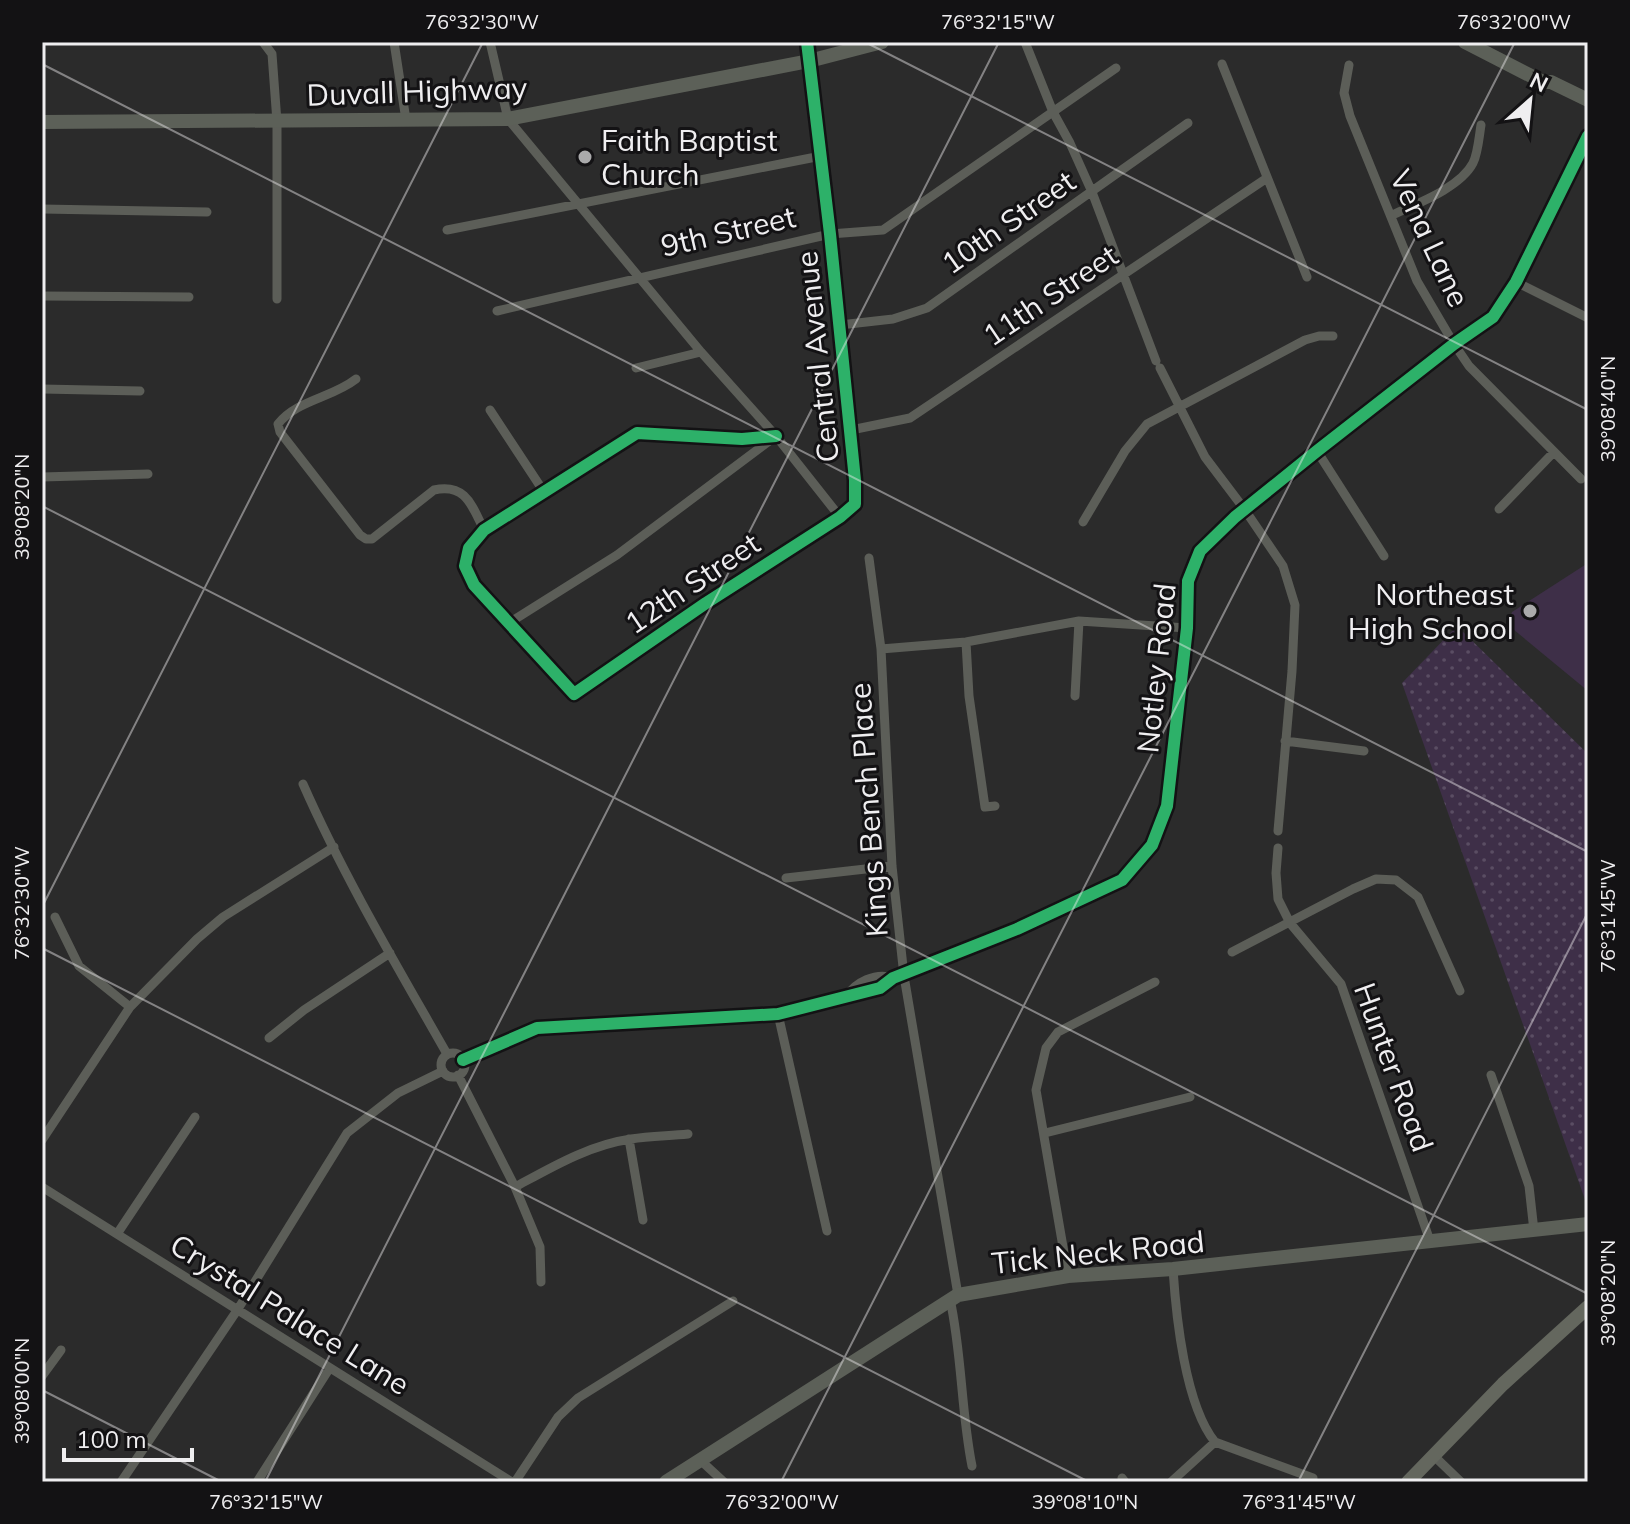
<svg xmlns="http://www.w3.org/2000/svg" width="1630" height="1524" font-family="Mulish,sans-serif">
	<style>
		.grass { fill: url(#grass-dots) }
		.garden { fill: #3e2f48 }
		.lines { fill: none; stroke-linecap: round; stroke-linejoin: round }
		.street { stroke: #5c5e58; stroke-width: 9 }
		.secondary { stroke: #5c6058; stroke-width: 14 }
		.primary { stroke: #64675e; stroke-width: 14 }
		.cycleway-casing { stroke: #131214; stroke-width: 17 }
		.cycleway { stroke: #2db169; stroke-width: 12 }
		.ticks { fill: none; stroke: #efeef0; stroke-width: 2; stroke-opacity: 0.45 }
		.poi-dot { fill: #aaaaab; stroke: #131214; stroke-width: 3 }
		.labels { text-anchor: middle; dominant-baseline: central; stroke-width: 6; stroke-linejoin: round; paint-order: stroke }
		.street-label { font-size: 30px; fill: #efeef0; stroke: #131214 }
		.poi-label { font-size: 30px; fill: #efeef0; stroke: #131214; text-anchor: start }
		.neatline { fill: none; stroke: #efeef0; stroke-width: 3 }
		.ticks-label { font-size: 20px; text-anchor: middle; fill: #efeef0 }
	</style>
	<defs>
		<pattern id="grass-dots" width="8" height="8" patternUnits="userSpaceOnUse" patternTransform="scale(2)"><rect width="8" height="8" fill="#3e2f48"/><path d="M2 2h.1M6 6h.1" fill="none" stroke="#5a4d63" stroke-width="1.8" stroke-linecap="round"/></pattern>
	</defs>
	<rect width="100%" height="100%" fill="#2b2b2b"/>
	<path class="grass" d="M1457,626l131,128v454l-186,-525z"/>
	<path class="garden" d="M1588,563v128l-80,-66 4,-13z"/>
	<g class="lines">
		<path class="street" d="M263,42l9,12 5,68v177
			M394,42l12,78
			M490,42l18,77 193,233 75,84 64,81
			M1025,42l28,70 17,31 22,49 64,169
			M1222,64l85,213
			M1349,65l-5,28 6,23 67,165 37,63 15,22 112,113
			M42,209l165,3
			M1392,215c24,-11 68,-27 81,-52 5,-10 6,-26 8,-38
			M447,230l374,-74
			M1516,282l72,36
			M42,296l147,1
			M497,311l333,-77 53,-4 233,-162
			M840,325l53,-6 34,-11 261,-185
			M636,368l65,-16
			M1160,368l45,89 40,53 38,56 12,39 -3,66 -14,160
			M356,379c-24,19 -59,21 -78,45l2,8 80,103 6,4h6l62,-49c32,-7 38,16 50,40
			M42,389l98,2
			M490,410l54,82
			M851,430l59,-12 357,-240
			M776,436l-34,3 -105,-6 -153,97 -15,18 -4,18 9,19 100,109 132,-91 134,-86 15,-13v-24l-25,-246 -23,-192
			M1317,451l67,105
			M42,477l106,-3
			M1499,509l54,-56
			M1083,522l42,-71 22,-27 158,-84 14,-4h14
			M869,558l12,91 11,217 12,110 54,319
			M509,623l108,-68 159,-119
			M966,642l3,54 16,111 10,-1
			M881,649l85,-7 113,-21 108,7
			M1075,696l4,-75
			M1285,741l79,10
			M303,784c41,93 94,182 144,270
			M1278,848l-2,25 2,26 12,24 51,61 89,257
			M786,878l106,-12
			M55,917l24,49 51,41
			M1232,952l121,-63 23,-10 20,1 22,17 42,94
			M846,997c9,-15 30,-25 47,-19
			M778,1014l49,217
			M269,1038l35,-28 86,-57
			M441 1065a12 12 0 1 1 24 0a12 12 0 1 1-24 0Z
			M463,1060l74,-32 241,-14 102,-26 13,-10 124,-49 105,-49 30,-35 15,-39 20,-178 1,-47 12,-30 35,-34 82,-66 137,-107 39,-27 23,-35 72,-146
			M458,1075l57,112 25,60 1,35
			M1491,1075l38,111 5,45
			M1045,1133l145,-36
			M629,1139l14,81
			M42,1140l88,-133 67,-68 26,-22 111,-70
			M42,1187l470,295
			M515,1187c37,-20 74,-42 116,-48 19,-3 38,-3 57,-5
			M117,1234l78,-117
			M1173,1269c3,47 12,136 42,173l98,36
			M1068,1276l-32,-186 10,-42 12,-16 97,-50
			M950,1299c12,55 11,112 22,167
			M42,1376l19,-26
			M1433,1455l28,27
			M699,1459l25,23
			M1122,1478l3,4
			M121,1482l117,-173 109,-176 51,-40 45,-22
			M257,1482l72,-113
			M515,1482l43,-65 20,-19 155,-97
			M1171,1482l44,-40"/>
		<path class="secondary" d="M1465,42l78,40h8l37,18
			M42,122l466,-3 301,-58 73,-19
			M666,1482l292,-187 110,-19 105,-7 415,-45"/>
		<path class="primary" d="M1408,1482l95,-98 85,-77"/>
		<g class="cycleway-casing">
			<path id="cycleway" d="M776,436l-34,3 -105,-6 -153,97 -15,18 -4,18 9,19 100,109 132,-91 134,-86 15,-13v-24l-25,-246 -23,-192
				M463,1060l74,-32 241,-14 102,-26 13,-10 124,-49 105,-49 30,-35 15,-39 20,-178 1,-47 12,-30 35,-34 82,-66 137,-107 39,-27 23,-35 72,-146"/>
		</g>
		<use href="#cycleway" class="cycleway"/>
	</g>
	<path class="ticks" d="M865,42l723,368M42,64l1546,788M42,506l1546,788M42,907l441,-865M42,948l1047,534M42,1390l180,92M265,1482l734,-1440M781,1482l734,-1440M1298,1482l290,-570"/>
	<g class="poi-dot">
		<circle cx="585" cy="157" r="8"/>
		<circle cx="1530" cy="611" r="8"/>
	</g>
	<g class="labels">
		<g class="street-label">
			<text transform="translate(417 91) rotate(-2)">Duvall Highway</text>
			<text transform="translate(1008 222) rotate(-35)">10th Street</text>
			<text transform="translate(728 231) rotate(-13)">9th Street</text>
			<text transform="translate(1430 238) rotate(65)">Vena Lane</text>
			<text transform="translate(1050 295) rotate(-34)">11th Street</text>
			<text transform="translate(817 357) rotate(-96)">Central Avenue</text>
			<text transform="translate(692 583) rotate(-34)">12th Street</text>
			<text transform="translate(1156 668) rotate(-84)">Notley Road</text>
			<text transform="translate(868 810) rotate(-94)">Kings Bench Place</text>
			<text transform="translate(1394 1067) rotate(70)">Hunter Road</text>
			<text transform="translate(1098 1252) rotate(-6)">Tick Neck Road</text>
			<text transform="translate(290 1314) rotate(32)">Crystal Palace Lane</text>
		</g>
		<g class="poi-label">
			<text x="601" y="140">Faith Baptist<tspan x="601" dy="34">Church</tspan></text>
			<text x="1514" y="594" text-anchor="end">Northeast<tspan x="1514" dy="34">High School</tspan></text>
		</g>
	</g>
	<rect width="1630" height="1524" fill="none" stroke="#131214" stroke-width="88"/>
	<g transform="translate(1530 100) rotate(27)" stroke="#131214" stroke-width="6" paint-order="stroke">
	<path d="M0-6L14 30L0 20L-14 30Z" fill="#efeef0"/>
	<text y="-12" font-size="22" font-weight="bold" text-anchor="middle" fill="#efeef0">N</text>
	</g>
	<path d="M64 1448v12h128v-12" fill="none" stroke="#efeef0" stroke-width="4"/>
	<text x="76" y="1448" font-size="24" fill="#efeef0" stroke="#131214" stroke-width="6" paint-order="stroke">100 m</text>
	<rect x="44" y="44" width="1542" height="1436" class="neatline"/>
	<g class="ticks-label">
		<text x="482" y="29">76°32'30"W</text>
		<text x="998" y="29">76°32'15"W</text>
		<text x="1514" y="29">76°32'00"W</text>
		<text transform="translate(1608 409) rotate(-90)" y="7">39°08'40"N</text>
		<text transform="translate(22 507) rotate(-90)" y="7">39°08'20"N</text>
		<text transform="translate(22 903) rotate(-90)" y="7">76°32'30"W</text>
		<text transform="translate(1608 916) rotate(-90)" y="7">76°31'45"W</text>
		<text transform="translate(1608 1293) rotate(-90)" y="7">39°08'20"N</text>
		<text transform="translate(22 1391) rotate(-90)" y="7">39°08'00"N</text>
		<text x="266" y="1509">76°32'15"W</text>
		<text x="782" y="1509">76°32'00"W</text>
		<text x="1085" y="1509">39°08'10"N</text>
		<text x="1299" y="1509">76°31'45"W</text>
	</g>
</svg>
